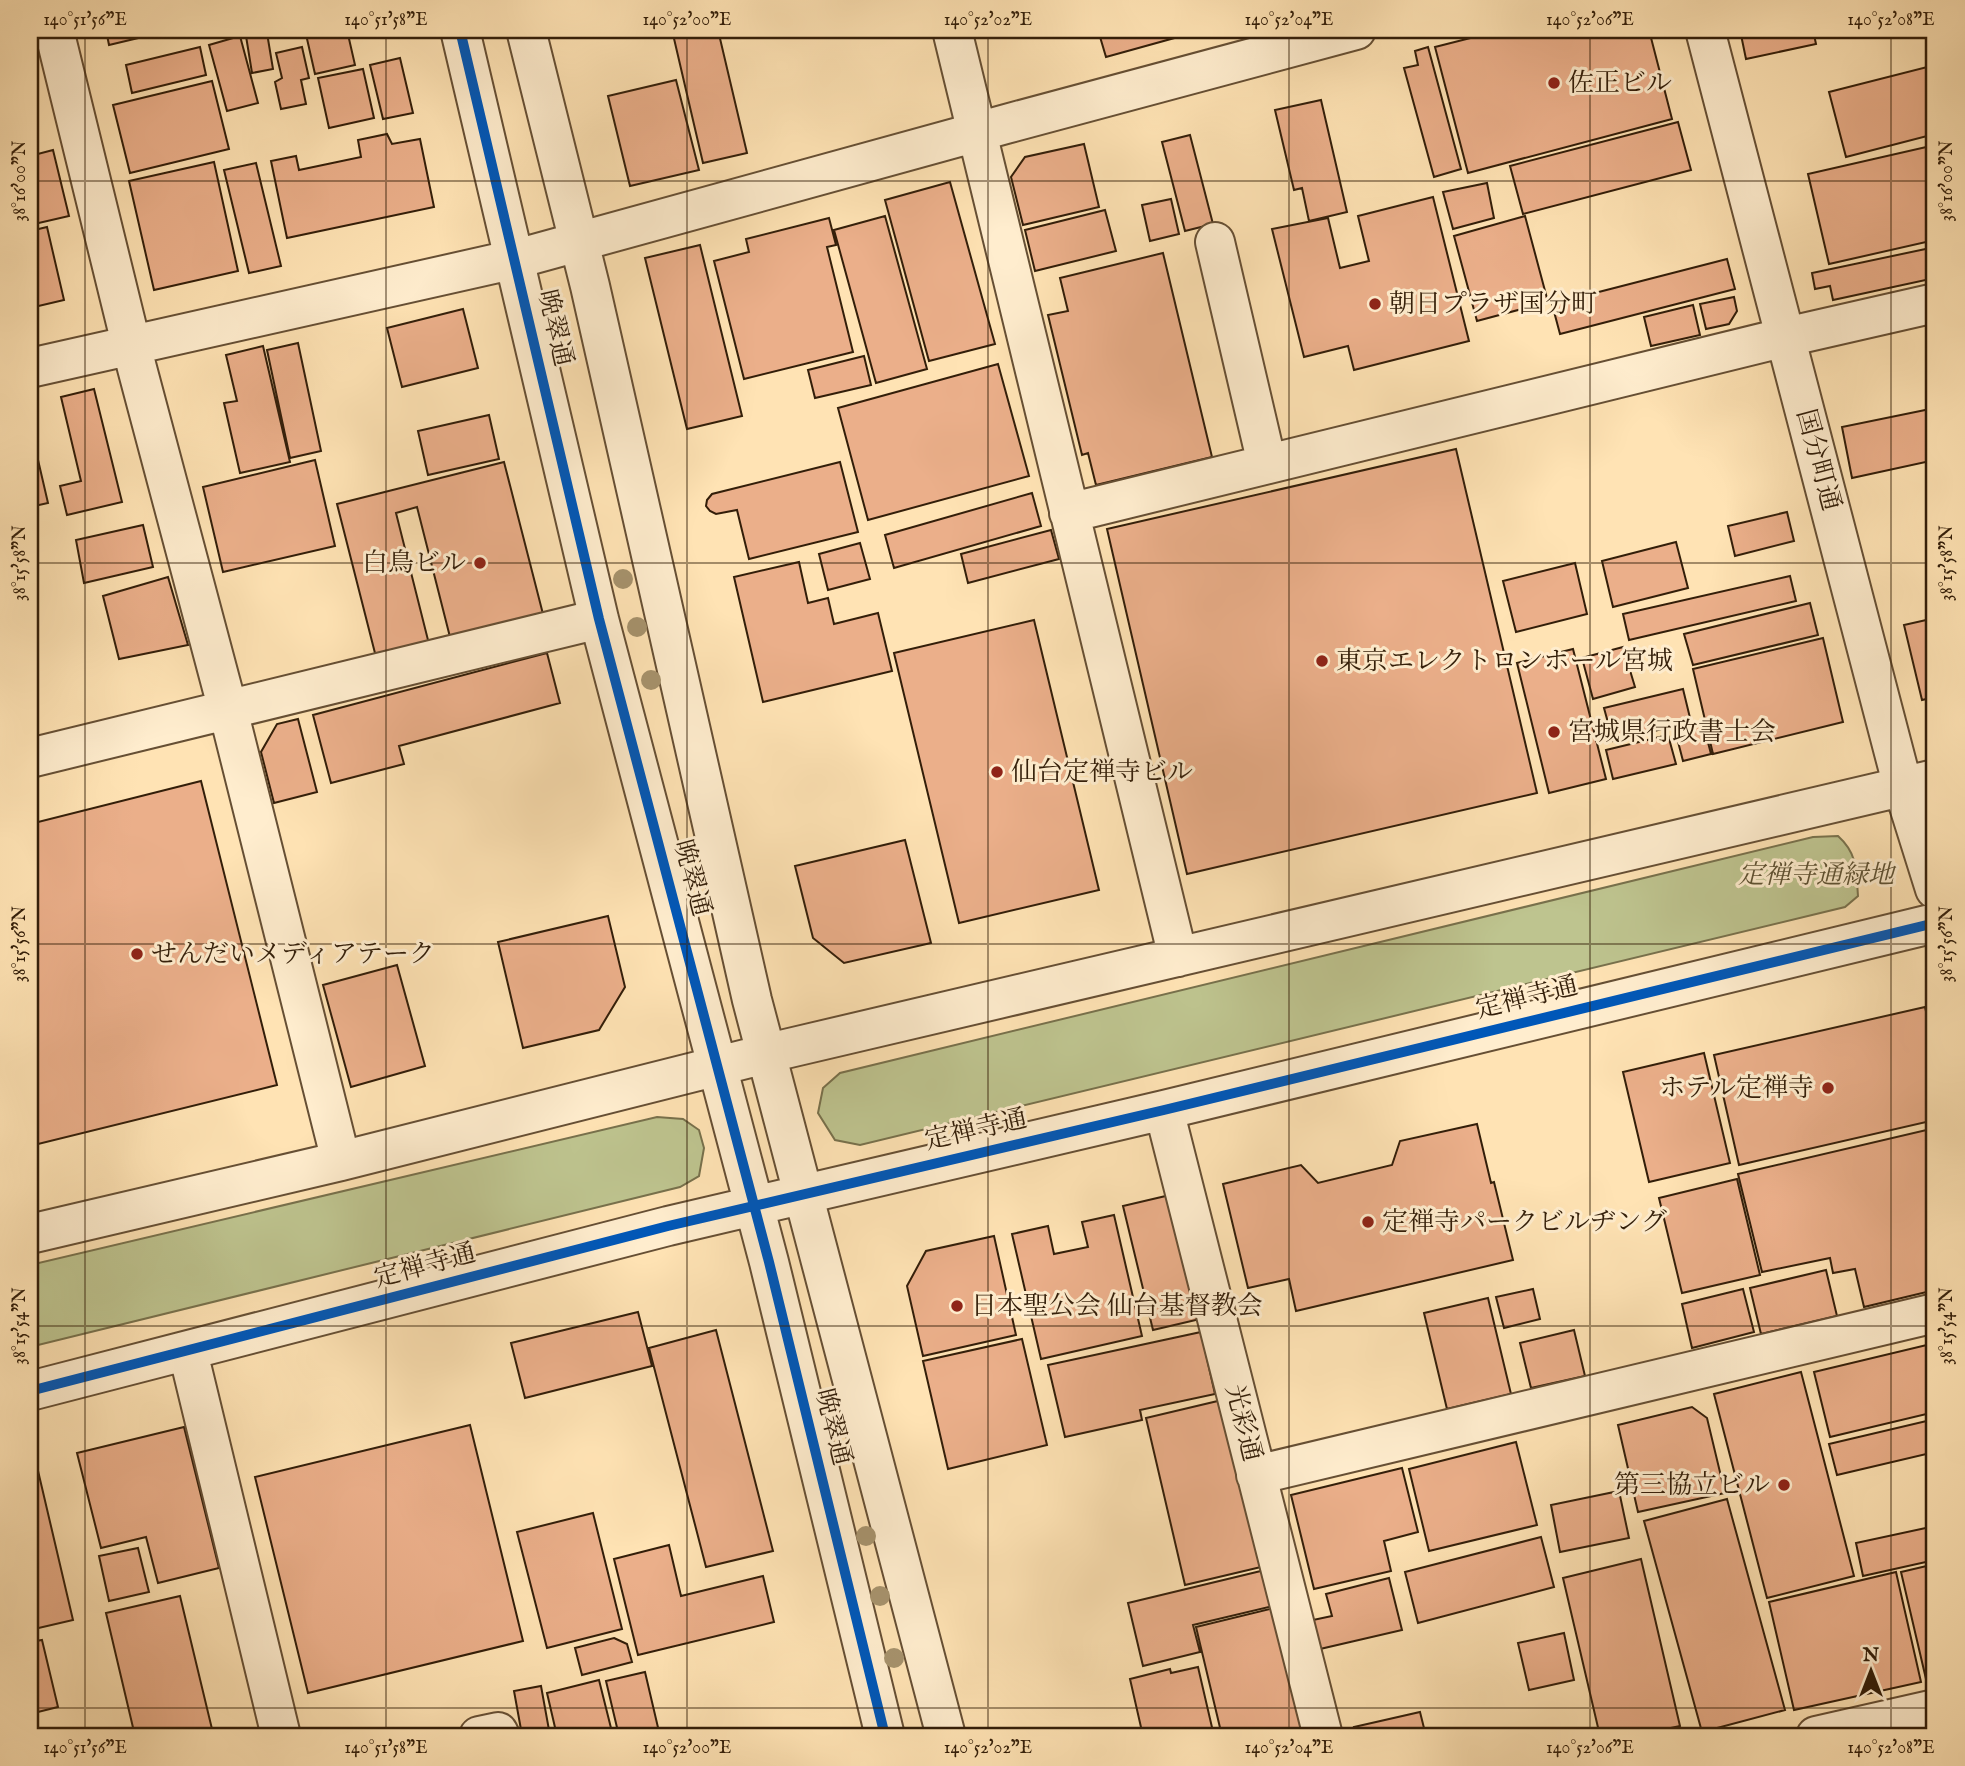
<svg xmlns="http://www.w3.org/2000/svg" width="1965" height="1766" font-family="'IM FELL English','Noto Serif JP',serif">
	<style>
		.green { fill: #bec48f; stroke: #78714c; stroke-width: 2 }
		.building { fill: #ebaf8a; stroke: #331e09; stroke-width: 2 }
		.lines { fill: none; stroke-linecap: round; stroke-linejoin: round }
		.minor-casing { stroke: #664f34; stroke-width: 42 }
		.minor { stroke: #ffedce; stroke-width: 38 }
		.cycleway-casing { stroke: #ffedce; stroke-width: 15 }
		.cycleway { stroke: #0057b8; stroke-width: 10 }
		.tree { fill: #a6926c }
		.ticks { fill: none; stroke: #331e09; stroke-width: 2; stroke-opacity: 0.45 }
		.poi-dot { fill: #8f2418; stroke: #ffedce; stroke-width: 2.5 }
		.labels { text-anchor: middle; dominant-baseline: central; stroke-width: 6; stroke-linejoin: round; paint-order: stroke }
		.poi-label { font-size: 26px; fill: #331e09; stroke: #ffedce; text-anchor: start }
		.street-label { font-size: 26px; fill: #331e09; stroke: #ffedce }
		.park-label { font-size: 26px; font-style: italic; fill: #5d5031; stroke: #ffedce }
		.neatline { fill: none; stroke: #331e09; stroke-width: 2.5 }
		.ticks-label { font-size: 18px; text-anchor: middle; fill: #331e09 }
	</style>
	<rect width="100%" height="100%" fill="#ffe3b4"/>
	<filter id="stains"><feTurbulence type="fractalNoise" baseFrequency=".00286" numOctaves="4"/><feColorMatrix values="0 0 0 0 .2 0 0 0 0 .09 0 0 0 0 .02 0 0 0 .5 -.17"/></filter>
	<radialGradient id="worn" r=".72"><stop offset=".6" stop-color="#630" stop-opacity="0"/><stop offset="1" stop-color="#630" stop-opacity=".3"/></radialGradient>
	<path class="green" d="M1838,836c20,18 18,35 20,60l-13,11 -985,238 -25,-5 -17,-27 5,-25 17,-15 973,-236z
		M657,1117l26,2 16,11 5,18 -5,28 -19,11 -650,160v-82z"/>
	<path class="building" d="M106,30h66l-63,15z
		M305,30h42l8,35 -40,9z
		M672,30h46l29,123 -44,10z
		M1098,30h97l1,2 -90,25z
		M1502,30h147l23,89 -204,54 -33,-126z
		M1740,30h73l3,14 -70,15z
		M267,33l6,36 -21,4 -6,-37z
		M240,36l18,67 -31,8 -18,-66z
		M200,47l6,28 -74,18 -6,-28z
		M302,47l7,31 -8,2 5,24 -25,5 -6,-27 7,-4 -6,-25z
		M1428,47l33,122 -27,8 -30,-109 14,-3 -3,-14z
		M400,58l13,55 -30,6 -13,-54z
		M1935,65v69l-89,23 -17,-65z
		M363,69l11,49 -45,10 -11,-50z
		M676,80l23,90 -69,16 -22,-90z
		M212,81l17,68 -99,24 -17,-68z
		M1321,100l26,112 -38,9 -7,-33 -8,2 -19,-80z
		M1678,122l13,48 -168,44 -13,-48z
		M387,134l5,10 28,-5 14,68 -147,31 -16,-77 25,-5 3,14 62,-13 -3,-17z
		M1190,135l23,89 -28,7 -23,-89z
		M1084,144l15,63 -76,18 -12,-48 14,-20z
		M1935,145v95l-106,24 -21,-90z
		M53,150l16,66 -39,9v-69z
		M214,162l24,109 -84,19 -25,-109z
		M256,163l25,103 -32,7 -25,-103z
		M950,182l45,162 -66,17 -44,-161z
		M1487,183l7,35 -41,11 -10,-37z
		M1433,197l36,144 -115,29 -6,-24 -44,11 -32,-128 56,-11 12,50 29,-7 -11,-45z
		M1171,199l8,35 -29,7 -8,-36z
		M1105,210l11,41 -81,20 -10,-41z
		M885,216l42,153 -51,14 -42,-153z
		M1525,216l23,86 -71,19 -23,-85z
		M829,218l7,27 -9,2 26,105 -109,27 -30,-118 35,-9 -3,-13z
		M47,227l17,73 -34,8v-77z
		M700,245l42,171 -55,13 -42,-171z
		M1935,247v31l-102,22 -3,-14 -15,3 -3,-16z
		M1163,253l49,204 -116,28 -8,-32 -6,2 -34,-140 20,-4 -8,-33z
		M1727,259l8,30 -175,45 -8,-30z
		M1734,297l3,14 -8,13 -23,5 -6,-25z
		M1693,305l7,30 -49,11 -7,-29z
		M463,309l15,59 -76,19 -15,-59z
		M298,343l23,108 -31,7 -23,-108z
		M263,346l27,116 -50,11 -16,-70 13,-2 -11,-46z
		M864,356l7,29 -56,13 -7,-28z
		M998,364l31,112 -161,44 -30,-112z
		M94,389l28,113 -55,13 -7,-29 21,-5 -20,-84z
		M1935,408v52l-83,18 -10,-51z
		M489,415l10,44 -71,16 -10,-44z
		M30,434h2l16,69 -18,4z
		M1456,449l81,344 -350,81 -80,-345z
		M315,460l20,86 -112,26 -20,-85z
		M504,462l39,152 -93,23 -33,-130 -21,6 33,131 -53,13 -39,-153z
		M840,462l18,70 -109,27 -12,-49 -21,4 -6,-3 -4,-5 1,-6 5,-6z
		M1032,493l9,33 -147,42 -9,-33z
		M1787,512l7,29 -59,15 -7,-30z
		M143,525l10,42 -69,16 -8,-43z
		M1051,530l8,29 -91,24 -7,-29z
		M1676,542l12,46 -75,19 -11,-46z
		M860,543l10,36 -42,11 -9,-36z
		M799,562l9,41 20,-5 6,26 44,-11 14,58 -129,31 -29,-125z
		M1575,563l12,51 -71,18 -13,-51z
		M1790,576l6,25 -167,39 -6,-26z
		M168,577l20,68 -69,14 -16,-63z
		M1810,603l8,32 -125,30 -9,-31z
		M1935,618v79l-13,3 -18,-75z
		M1034,620l65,270 -140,33 -65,-270z
		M1823,638l20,84 -130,32 -20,-85z
		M1623,647l12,40 -42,12 -11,-41z
		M1573,649l33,130 -57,14 -32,-130z
		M547,653l13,50 -161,43 5,18 -73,19 -18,-68z
		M1683,689l8,33 -78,19 -9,-33z
		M298,719l19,73 -43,11 -13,-51 16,-28z
		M1703,723l8,31 -28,7 -8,-31z
		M1668,735l8,29 -63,15 -7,-29z
		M201,781l76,304 -247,61v-322z
		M905,840l26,103 -87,20 -31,-25 -18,-72z
		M608,916l17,71 -26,43 -76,18 -25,-106z
		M397,965l28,101 -74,21 -28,-102z
		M1925,1007l10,44v69l-196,45 -25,-110z
		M1704,1053l26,110 -81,19 -26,-110z
		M1477,1124l14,59 3,-1 19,78 -217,51 -7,-32 -41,9 -25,-104 78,-19 17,18 74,-18 8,-24z
		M1935,1128v162l-71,17 -9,-38 -22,4 -3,-15 -68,14 -24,-98z
		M1737,1179l23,96 -78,18 -23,-95z
		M1170,1195l30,124 -47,11 -30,-124z
		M1114,1215l28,121 -101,23 -29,-125 36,-8 6,28 34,-7 -6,-25z
		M994,1236l22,99 -93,21 -16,-70 19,-35z
		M1826,1270l11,46 -76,18 -11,-46z
		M1533,1289l7,30 -36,9 -8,-31z
		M1743,1289l11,43 -62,16 -10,-44z
		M1488,1298l23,96 -64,15 -23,-96z
		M638,1312l14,54 -127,32 -14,-55z
		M716,1330l57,221 -67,16 -57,-219z
		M1574,1330l11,46 -54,12 -11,-45z
		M1201,1332l14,62 -75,16 2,10 -77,17 -17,-72z
		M1022,1339l25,106 -99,24 -25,-108z
		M1935,1343v69l-105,25 -16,-65z
		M1801,1372l53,204 -87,22 -53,-204z
		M1222,1400l39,167 -76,18 -39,-167z
		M1692,1407l15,11 18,75 -87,19 -20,-87z
		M1935,1419v33l-98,23 -8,-31z
		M470,1425l53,216 -215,52 -53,-216z
		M184,1427l35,141 -61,15 -12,-46 -45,11 -24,-95z
		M1516,1442l21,83 -108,26 -20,-82z
		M35,1458l38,162 -43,10v-171z
		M1402,1468l16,64 -34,9 7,30 -77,18 -23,-94z
		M1619,1491l10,47 -69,14 -9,-47z
		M1727,1499l58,211 -83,22 -58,-211z
		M593,1513l29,116 -75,19 -30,-116z
		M1935,1526v34l-72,16 -7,-33z
		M1541,1537l13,50 -136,36 -13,-51z
		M669,1545l12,51 82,-20 11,46 -136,33 -24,-96z
		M138,1548l11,44 -40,9 -10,-45z
		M1641,1559l39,167 -47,10h-33l-37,-158z
		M1935,1564v113l-9,2 -25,-107z
		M1265,1570l8,36 -80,19 7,27 -57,14 -15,-63z
		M1896,1572l25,110 -127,28 -25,-108z
		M1389,1578l13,52 -82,19 -7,-29 19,-4 -6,-22z
		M180,1596l32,133 -31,7h-46l-29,-123z
		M1274,1608l31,128h-83l-26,-109z
		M1564,1633l10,47 -45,10 -11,-47z
		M614,1638l13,6 5,18 -50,13 -7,-27z
		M42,1640l16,67 -28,7v-72z
		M1198,1667l16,69h-71l-13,-57 40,-10 1,4z
		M645,1672l15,64h-41l-13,-55z
		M599,1680l14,56h-56l-10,-43z
		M541,1686l8,44 -27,5 -8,-44z
		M1420,1712l6,24h-69l-3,-9z"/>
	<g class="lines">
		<g class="minor-casing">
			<path id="minor" d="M54,30l83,338 91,342 113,451
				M460,30l139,589 170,643 116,474
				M526,30l64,256 162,714 194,736
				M952,30l226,927
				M1705,30l198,757 32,102
				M1215,242l52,222
				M30,368l486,-109 490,-135 350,-94
				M1069,513l717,-176 149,-34
				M30,758l569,-139
				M1164,1110l159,626
				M30,1234l311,-73 440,-111 1154,-271
				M188,1352l93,384
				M30,1391l638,-165 496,-116 771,-187
				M1256,1475l679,-162
				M479,1736l19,-4 2,4
				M1816,1736l119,-27"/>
		</g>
		<use href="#minor" class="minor"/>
		<g class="cycleway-casing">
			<path id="cycleway" d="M460,30l139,589 170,643 116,474
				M30,1391l638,-165 496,-116 771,-187"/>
		</g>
		<use href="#cycleway" class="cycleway"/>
	</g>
	<g class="tree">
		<circle cx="623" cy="579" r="10"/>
		<circle cx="637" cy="627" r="10"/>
		<circle cx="651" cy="680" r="10"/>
		<circle cx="866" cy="1536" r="10"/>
		<circle cx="880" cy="1596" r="10"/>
		<circle cx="894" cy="1658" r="10"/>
	</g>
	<path class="ticks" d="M85,30v1706M386,30v1706M687,30v1706M988,30v1706M1289,30v1706M1590,30v1706M1891,30v1706M30,181h1905M30,563h1905M30,944h1905M30,1326h1905M30,1708h1905"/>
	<g class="poi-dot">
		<circle cx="1554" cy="83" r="7"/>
		<circle cx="1375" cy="304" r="7"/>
		<circle cx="480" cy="563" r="7"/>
		<circle cx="1322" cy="661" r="7"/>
		<circle cx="1554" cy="732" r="7"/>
		<circle cx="997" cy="772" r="7"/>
		<circle cx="137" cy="954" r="7"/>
		<circle cx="1828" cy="1088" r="7"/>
		<circle cx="1368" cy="1222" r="7"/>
		<circle cx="957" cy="1306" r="7"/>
		<circle cx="1784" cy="1485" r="7"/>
	</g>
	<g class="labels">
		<g class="poi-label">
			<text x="1568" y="83">佐正ビル</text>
			<text x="1389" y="304">朝日プラザ国分町</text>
			<text x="466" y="563" text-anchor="end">白鳥ビル</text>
			<text x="1336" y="661">東京エレクトロンホール宮城</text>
			<text x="1568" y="732">宮城県行政書士会</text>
			<text x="1011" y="772">仙台定禅寺ビル</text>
			<text x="151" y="954">せんだいメディアテーク</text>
			<text x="1814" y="1088" text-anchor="end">ホテル定禅寺</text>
			<text x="1382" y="1222">定禅寺パークビルヂング</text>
			<text x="971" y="1306">日本聖公会 仙台基督教会</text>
			<text x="1770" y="1485" text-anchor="end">第三協立ビル</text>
		</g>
		<g class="street-label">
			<text transform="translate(555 328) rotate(77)">晩翠通</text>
			<text transform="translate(1818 460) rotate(75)">国分町通</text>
			<text transform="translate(692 878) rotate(75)">晩翠通</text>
			<text transform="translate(1527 998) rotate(-14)">定禅寺通</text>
			<text transform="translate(976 1130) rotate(-13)">定禅寺通</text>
			<text transform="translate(425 1266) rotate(-15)">定禅寺通</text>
			<text transform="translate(1243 1423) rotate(76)">光彩通</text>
			<text transform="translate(833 1427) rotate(76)">晩翠通</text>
		</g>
		<g class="park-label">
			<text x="1816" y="875">定禅寺通緑地</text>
		</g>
	</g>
	<rect width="1965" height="1766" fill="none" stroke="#ffe3b4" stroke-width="77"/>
	<g transform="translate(1871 1671)" stroke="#ffedce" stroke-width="5" paint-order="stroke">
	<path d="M0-5L12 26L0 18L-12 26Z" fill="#331e09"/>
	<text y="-10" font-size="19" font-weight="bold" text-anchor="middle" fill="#331e09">N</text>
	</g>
	<rect x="38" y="38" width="1888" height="1690" class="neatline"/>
	<g class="ticks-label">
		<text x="85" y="25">140°51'56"E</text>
		<text x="386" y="25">140°51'58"E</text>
		<text x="687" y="25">140°52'00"E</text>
		<text x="988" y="25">140°52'02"E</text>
		<text x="1289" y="25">140°52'04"E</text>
		<text x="1590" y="25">140°52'06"E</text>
		<text x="1891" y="25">140°52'08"E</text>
		<text transform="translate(19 181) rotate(-90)" y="6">38°16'00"N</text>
		<text transform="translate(1946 181) rotate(-90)" y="6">38°16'00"N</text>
		<text transform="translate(19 563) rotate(-90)" y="6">38°15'58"N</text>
		<text transform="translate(1946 563) rotate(-90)" y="6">38°15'58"N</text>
		<text transform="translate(19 944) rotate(-90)" y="6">38°15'56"N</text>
		<text transform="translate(1946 944) rotate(-90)" y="6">38°15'56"N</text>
		<text transform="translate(19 1326) rotate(-90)" y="6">38°15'54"N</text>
		<text transform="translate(1946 1326) rotate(-90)" y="6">38°15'54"N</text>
		<text x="85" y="1753">140°51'56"E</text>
		<text x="386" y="1753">140°51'58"E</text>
		<text x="687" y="1753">140°52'00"E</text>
		<text x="988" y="1753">140°52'02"E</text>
		<text x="1289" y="1753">140°52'04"E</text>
		<text x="1590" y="1753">140°52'06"E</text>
		<text x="1891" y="1753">140°52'08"E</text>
	</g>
	<rect width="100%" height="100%" filter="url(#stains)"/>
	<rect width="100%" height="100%" fill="url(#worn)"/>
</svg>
